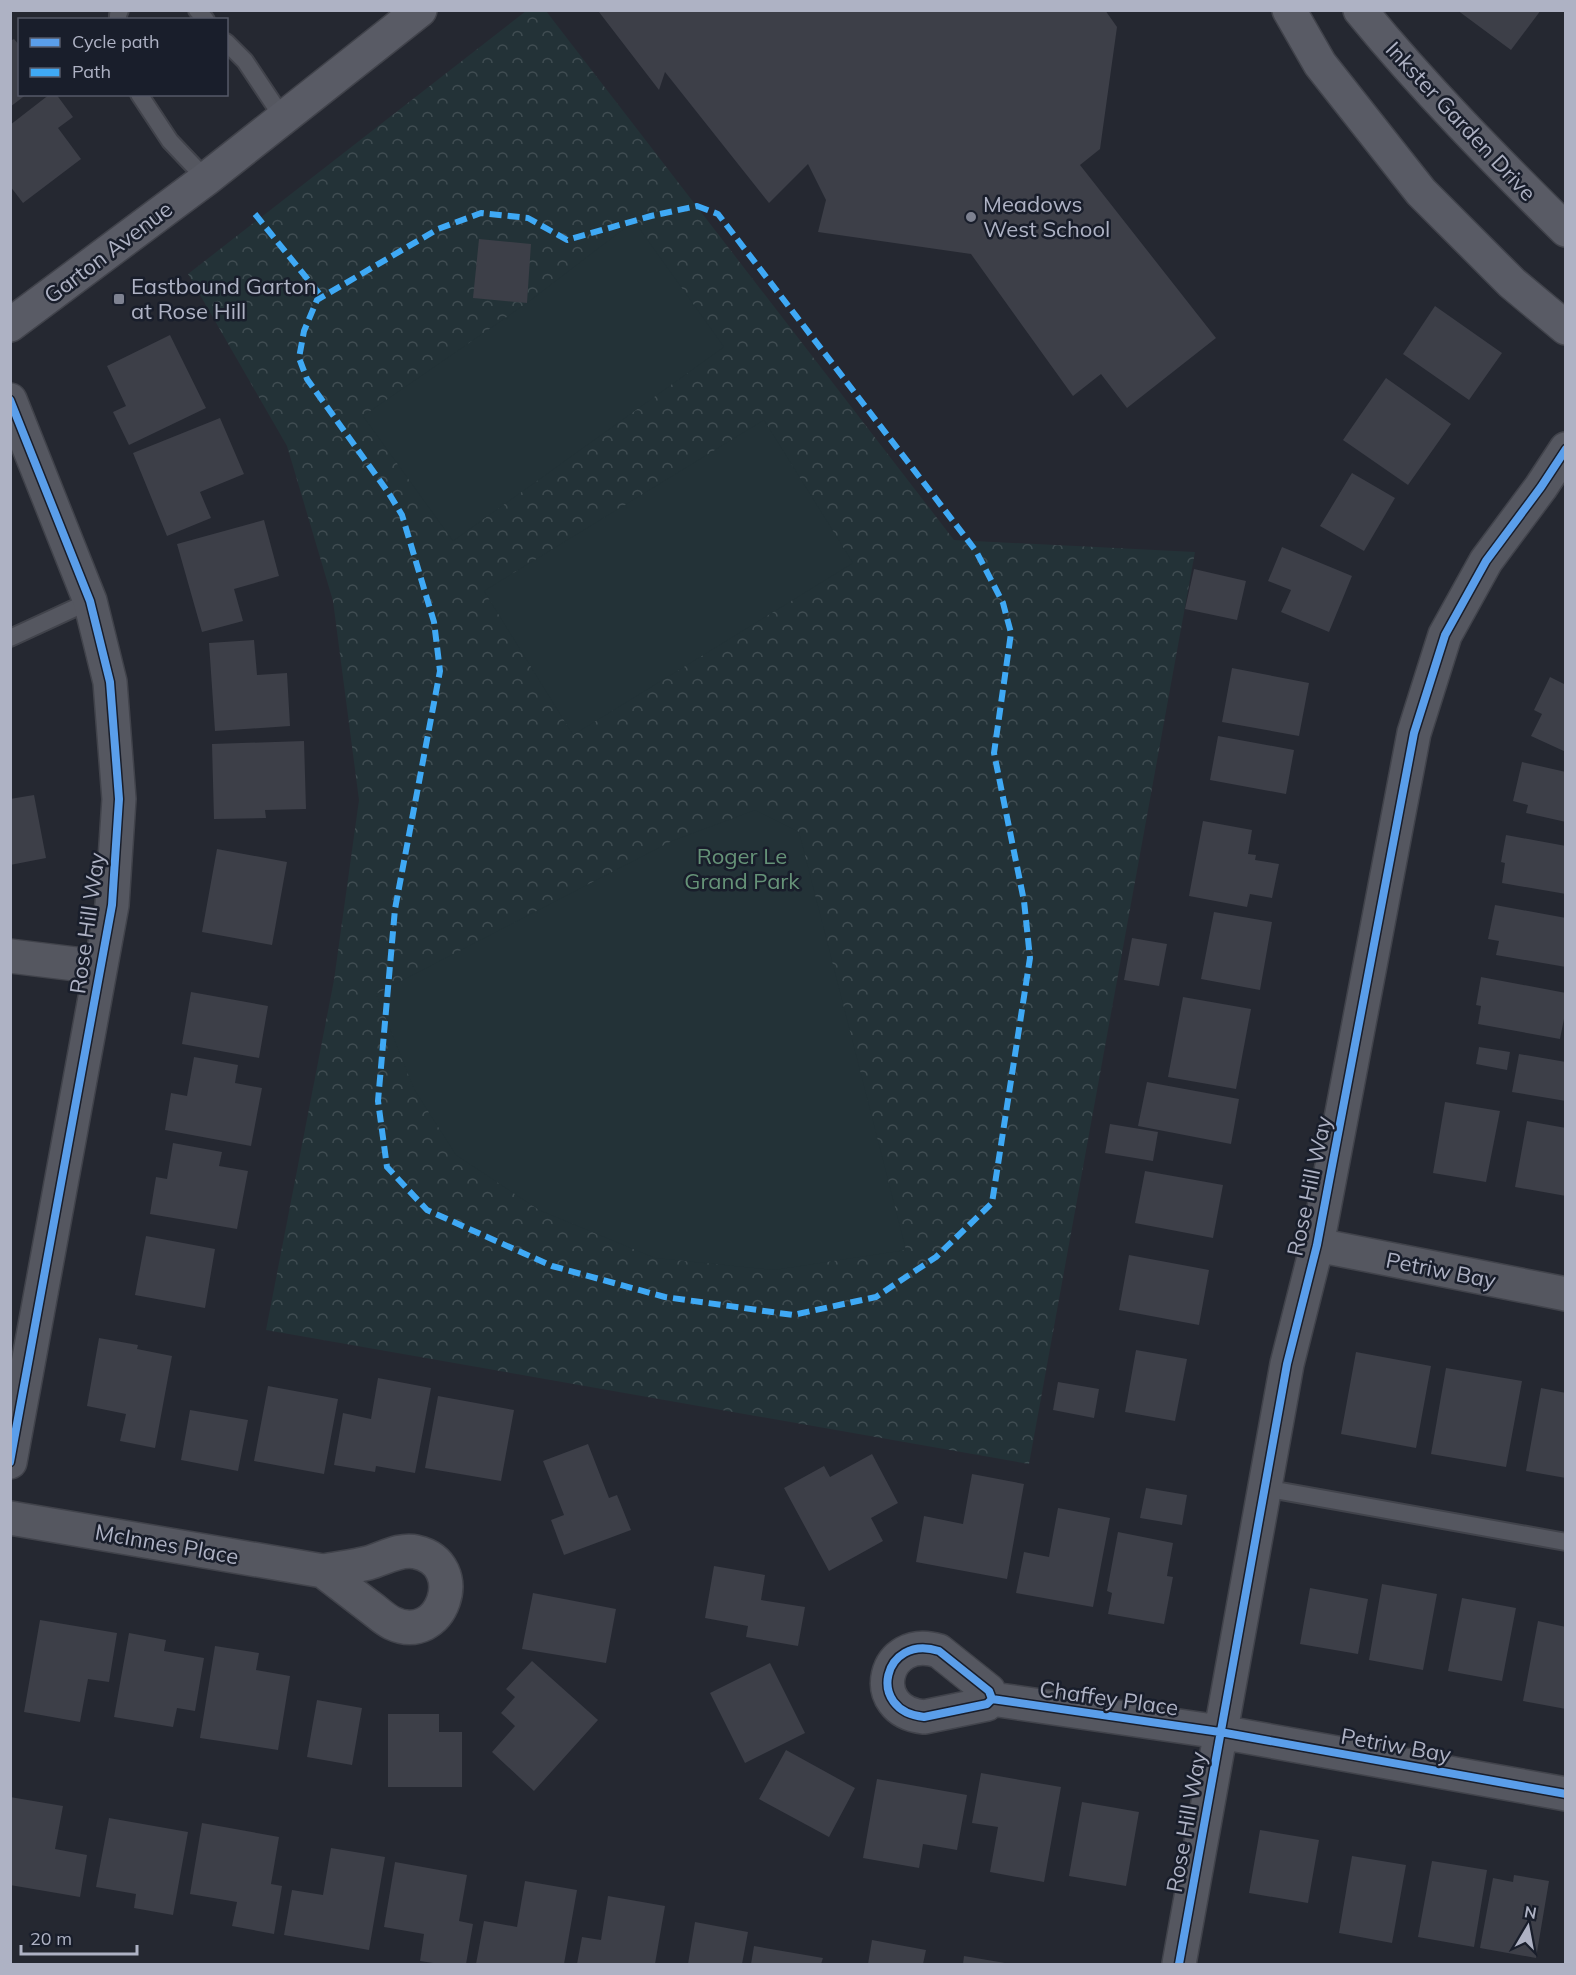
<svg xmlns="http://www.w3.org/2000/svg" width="1576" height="1975" font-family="Mulish,sans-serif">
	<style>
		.park { fill: url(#park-crowns) }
		.garden { fill: #233237 }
		.building { fill: #3d3f48 }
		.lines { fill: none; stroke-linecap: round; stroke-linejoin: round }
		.lane-casing { stroke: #41434b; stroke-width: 20 }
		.street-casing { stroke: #41434b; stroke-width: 36 }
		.secondary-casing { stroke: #41434b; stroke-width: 36 }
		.lane { stroke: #555760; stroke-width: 16 }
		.street { stroke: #555760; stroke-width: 33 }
		.secondary { stroke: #595b65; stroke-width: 33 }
		.quiet { stroke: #3fa9f5; stroke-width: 6; stroke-dasharray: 12 6; stroke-linecap: butt }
		.cycleway-casing { stroke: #191e2b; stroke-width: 11 }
		.cycleway { stroke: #5a9eea; stroke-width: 8 }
		.poi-dot { fill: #7e8291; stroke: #191e2b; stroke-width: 2 }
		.labels { text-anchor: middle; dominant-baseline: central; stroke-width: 5; stroke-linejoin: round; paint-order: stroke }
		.street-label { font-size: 22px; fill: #aeb2c4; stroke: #191e2b }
		.poi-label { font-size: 22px; fill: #aeb2c4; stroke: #191e2b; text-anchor: start }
		.park-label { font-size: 22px; fill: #669378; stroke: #191e2b }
	</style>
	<defs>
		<pattern id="park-crowns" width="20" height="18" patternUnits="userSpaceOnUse" patternTransform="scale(1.5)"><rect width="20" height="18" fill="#233237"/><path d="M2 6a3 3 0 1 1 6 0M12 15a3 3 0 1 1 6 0" fill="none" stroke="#404d52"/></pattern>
	</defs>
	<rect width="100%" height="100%" fill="#252831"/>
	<path class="park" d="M526,11h20l408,529 241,12 -166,912 -763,-134 68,-350 25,-180 -26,-199 -46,-155 -99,-172z"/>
	<path class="garden" d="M634,221l90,126 -271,194 -90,-125 164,-113z
		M764,420l89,143 -280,172 -89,-144z
		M755,810l44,22 107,418 -132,20 -119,-12 -116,-48 -83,-55 -42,-66 -38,-95 296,-153z"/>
	<path class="building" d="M601,10h504l12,17 -17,122 -20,16 136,173 -89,70 -26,-34 -28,22 -102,-142 -153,-22 8,-32 -18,-36 -39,39 -104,-131 -6,18 -60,-78z
		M1457,10h84l-30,40z
		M14,39l6,7v48h7l-17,13v-66z
		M50,94h6l17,23 -15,11 23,31 -58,44 -13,-17v-61z
		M479,239l52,5 -4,59 -54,-5z
		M1435,306l67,47 -33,47 -66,-46z
		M170,335l36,73 -77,37 -16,-33 13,-6 -19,-40z
		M1386,378l65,46 -43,61 -65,-45z
		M220,418l24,56 -44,18 11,26 -44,18 -34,-83z
		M1352,473l43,25 -31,53 -44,-25z
		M264,520l15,56 -45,13 9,32 -41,11 -25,-88z
		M1282,547l70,29 -23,56 -48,-20 10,-22 -23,-9z
		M1194,569l52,12 -9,39 -52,-11z
		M254,640l3,35 30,-2 3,53 -75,5 -6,-88z
		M1232,668l77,15 -10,53 -77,-14z
		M1550,677l16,8v67l-35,-16 11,-22 -8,-4z
		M1218,736l76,14 -8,44 -76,-14z
		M304,741l2,68 -41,1 1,8 -52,1 -2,-75z
		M1522,762l44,10v50l-40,-9 2,-8 -15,-4z
		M34,795l12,63 -36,7v-66z
		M1203,821l49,9 -4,24 8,1 -1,5 24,4 -7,34 -22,-4 -3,13 -58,-11z
		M1506,835l60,11v48l-64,-11 3,-20 -4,-1z
		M217,849l70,13 -15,83 -70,-13z
		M1495,905l71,13v49l-70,-12 3,-14 -11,-2z
		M1214,912l58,10 -12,68 -59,-11z
		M1132,938l35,6 -8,42 -35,-6z
		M1481,977l85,16v16l-6,30 -82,-15 3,-18 -5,-1z
		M191,992l77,14 -9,52 -77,-14z
		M1183,997l68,12 -15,80 -68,-12z
		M1479,1047l31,5 -3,18 -31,-6z
		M1519,1054l47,8v39l-54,-9z
		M194,1057l44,8 -3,18 27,5 -11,58 -86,-16 6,-37 16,3z
		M1147,1082l92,17 -8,45 -93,-18z
		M1445,1102l55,9 -14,71 -53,-9z
		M1527,1121l39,7v68l-51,-9z
		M1110,1124l48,8 -5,29 -48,-8z
		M173,1143l49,9 -3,14 29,5 -11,58 -87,-15 6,-37 11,2z
		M1145,1171l78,14 -10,53 -78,-15z
		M146,1236l69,13 -10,59 -70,-13z
		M1129,1255l80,15 -10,55 -80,-15z
		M99,1338l39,7 -1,4 35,7 -17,92 -35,-7 6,-27 -39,-8z
		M1136,1350l51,9 -12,62 -50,-9z
		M1356,1352l75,14 -15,82 -75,-14z
		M1446,1368l76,13 -16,86 -75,-13z
		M378,1378l53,10 -16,85 -39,-7 -1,6 -41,-7 9,-52 28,6z
		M1058,1382l41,7 -5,29 -41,-8z
		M268,1386l70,13 -14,75 -70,-13z
		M1541,1388l25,5v85l-40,-7z
		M438,1396l76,14 -13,71 -76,-13z
		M190,1410l58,10 -10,51 -57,-11z
		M588,1444l21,54 8,-3 14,35 -67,25 -13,-35 13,-5 -21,-54z
		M872,1454l26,49 -27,15 12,23 -54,30 -45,-83 40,-22 6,11z
		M972,1474l52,10 -17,95 -91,-17 8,-46 39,8z
		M1146,1488l41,7 -5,30 -42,-7z
		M1058,1508l52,10 -17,89 -77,-14 8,-41 25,5z
		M1118,1532l55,11 -6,33 6,1 -9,47 -56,-10 4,-21 -5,-2z
		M714,1566l51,9 -4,25 44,7 -7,39 -52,-9 2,-11 -43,-8z
		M1382,1584l55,10 -14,76 -54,-10z
		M1310,1588l58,11 -10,55 -58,-10z
		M533,1593l83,16 -10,54 -84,-14z
		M1462,1598l54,10 -14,73 -54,-10z
		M40,1620l77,13 -8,49 -21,-3 -8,43 -56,-10z
		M1538,1621l28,6v82l-43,-8z
		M129,1633l37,7 -2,11 40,7 -9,53 -18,-3 -4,19 -59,-10z
		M215,1646l44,7 -3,17 34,6 -12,74 -78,-12z
		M532,1661l66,59 -64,71 -42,-39 23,-26 -14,-13 14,-16 -9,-8z
		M770,1663l35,70 -60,30 -35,-70z
		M317,1700l45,8 -10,57 -45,-8z
		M388,1714h51v18h23v55h-74z
		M786,1750l69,38 -26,49 -70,-38z
		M981,1773l80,14 -17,95 -54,-10 8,-45 -26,-4z
		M877,1779l90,16 -10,55 -34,-6 -4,24 -56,-10z
		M10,1797l53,9 -8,43 32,6 -7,42 -70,-12z
		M1082,1802l57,10 -13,74 -57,-10z
		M109,1818l79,14 -15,83 -39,-7 2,-14 -40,-7z
		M202,1823l77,14 -8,47 11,2 -8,48 -42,-8 5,-24 -47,-8z
		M1260,1830l59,10 -11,63 -59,-10z
		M331,1848l54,9 -16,93 -85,-15 8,-45 31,5z
		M1352,1856l54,9 -14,78 -53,-10z
		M1432,1861l55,9 -13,77 -56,-10z
		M395,1862l72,13 -8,46 14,3 -7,40h-26l-20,-3 4,-27 -40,-7z
		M1514,1875l35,6 -13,77 -56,-10 13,-70 20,4z
		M525,1881l52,9 -13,74h-88l8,-43 33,6z
		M608,1896l57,10 -10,58h-78l5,-27 19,3z
		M695,1922l53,10 -6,32h-54z
		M872,1940l54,10 -3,14h-55z
		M754,1946l69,12 -2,6h-70z
		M964,1956l41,7v1h-42z"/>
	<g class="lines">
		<g class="lane-casing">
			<path id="lane" d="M197,10l9,10
				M118,20v-5l2,-5
				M226,42l19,19 38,57
				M139,94l31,47 36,38
				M10,638l80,-37
				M1264,1488l302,54"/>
		</g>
		<g class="street-casing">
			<path id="street" d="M10,400l80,201 20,81 9,117 -7,106 -102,557
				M10,956l90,11
				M1317,1245l249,49
				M10,1518l313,53c15,-3 30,-4 45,-8 15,-4 32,-15 48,-11 55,12 26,95 -24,71 -8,-4 -15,-11 -22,-16 -16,-12 -31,-24 -47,-36
				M992,1699l-3,-8 -50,-40c-56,-18 -74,60 -15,66l63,-13 5,-5 228,33 346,62
				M1179,1964l108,-600 30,-119 97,-512 31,-98 41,-74 55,-74 25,-38"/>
		</g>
		<g class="secondary-casing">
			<path id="secondary" d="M1289,10l31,54 101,128 91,91 54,45
				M1360,10c64,78 134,149 206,220
				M10,325l196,-146 214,-169"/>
		</g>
		<use href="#lane" class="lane"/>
		<use href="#street" class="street"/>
		<use href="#secondary" class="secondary"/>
		<path class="quiet" d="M697,206l21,8 258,337 27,52 8,30 -17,120 30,148 6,57 -38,245 -56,54 -60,40 -83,18 -128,-18 -113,-31 -125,-56 -40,-43 -9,-66 17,-192 45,-238 -6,-49 -32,-107 -14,-23 -81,-113 -8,-21 5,-27 13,-31 121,-71 43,-16 47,5 39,22 84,-24z
			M255,214l67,83"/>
		<g class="cycleway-casing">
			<path id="cycleway" d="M10,400l80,201 20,81 9,117 -7,106 -102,557
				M992,1699l-3,-8 -50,-40c-56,-18 -74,60 -15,66l63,-13 5,-5 228,33 346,62
				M1179,1964l108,-600 30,-119 97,-512 31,-98 41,-74 55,-74 25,-38"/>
		</g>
		<use href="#cycleway" class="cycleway"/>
	</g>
	<g class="poi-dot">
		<circle cx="971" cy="217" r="6"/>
		<rect x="113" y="293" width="12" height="12" rx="3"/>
	</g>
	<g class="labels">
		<g class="street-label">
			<text transform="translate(1461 121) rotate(47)">Inkster Garden Drive</text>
			<text transform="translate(108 252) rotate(-37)">Garton Avenue</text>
			<text transform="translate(87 923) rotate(-82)">Rose Hill Way</text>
			<text transform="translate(1309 1186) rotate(-78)">Rose Hill Way</text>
			<text transform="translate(1441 1270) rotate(11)">Petriw Bay</text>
			<text transform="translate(167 1544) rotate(10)">McInnes Place</text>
			<text transform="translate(1109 1698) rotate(8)">Chaffey Place</text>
			<text transform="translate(1396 1745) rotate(10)">Petriw Bay</text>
			<text transform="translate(1186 1822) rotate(-80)">Rose Hill Way</text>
		</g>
		<g class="poi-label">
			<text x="983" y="204">Meadows<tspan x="983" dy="25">West School</tspan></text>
			<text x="131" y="286">Eastbound Garton<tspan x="131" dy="25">at Rose Hill</tspan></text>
		</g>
		<g class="park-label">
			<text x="742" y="856">Roger Le<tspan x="742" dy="25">Grand Park</tspan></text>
		</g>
	</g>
	<rect width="1576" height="1975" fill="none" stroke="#aeb2c4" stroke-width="24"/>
	<rect x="18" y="18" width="210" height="78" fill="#191e2b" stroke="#555968" stroke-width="1.5"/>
	<rect x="30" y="38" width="30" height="9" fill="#5a9eea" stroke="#555968" stroke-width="1.5"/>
	<text x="72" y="48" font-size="18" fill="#aeb2c4">Cycle path</text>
	<rect x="30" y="68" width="30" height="9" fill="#3fa9f5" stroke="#555968" stroke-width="1.5"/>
	<text x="72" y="78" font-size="18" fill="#aeb2c4">Path</text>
	<g transform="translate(1528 1927) rotate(10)" stroke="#191e2b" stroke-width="4.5" paint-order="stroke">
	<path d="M0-4.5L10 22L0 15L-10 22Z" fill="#aeb2c4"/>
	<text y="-9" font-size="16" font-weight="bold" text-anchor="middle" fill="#aeb2c4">N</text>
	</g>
	<path d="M21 1945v9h116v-9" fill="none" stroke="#aeb2c4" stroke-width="3"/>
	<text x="30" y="1945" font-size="18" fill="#aeb2c4" stroke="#191e2b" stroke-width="4.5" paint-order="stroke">20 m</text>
</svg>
